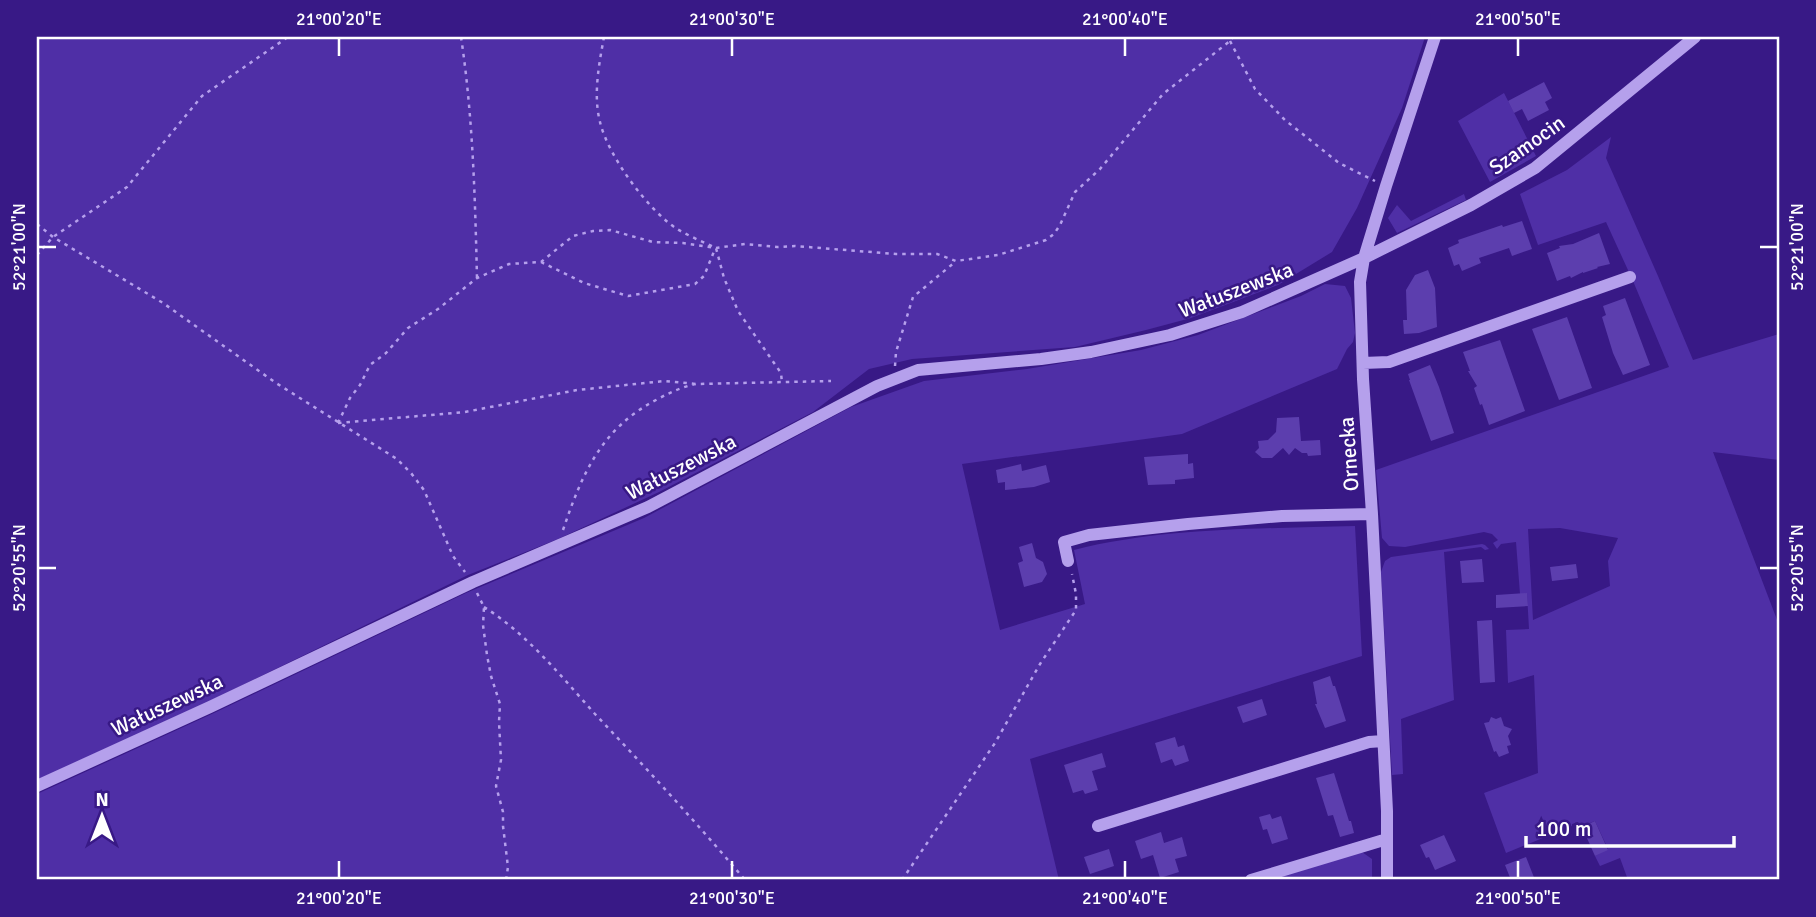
<svg xmlns="http://www.w3.org/2000/svg" width="1816" height="917" font-family="Signika,sans-serif">
	<style>
		.green { fill: #4f2fa6; fill-rule: evenodd }
		.building { fill: #5c3eae }
		.lines { fill: none; stroke-linecap: round; stroke-linejoin: round }
		.path { stroke: #b5a0ec; stroke-width: 2.5; stroke-dasharray: 3.5 5; stroke-linecap: butt }
		.minor { stroke: #b5a0ec; stroke-width: 12 }
		.ticks { fill: none; stroke: #fff; stroke-width: 2.5 }
		.labels { text-anchor: middle; dominant-baseline: central; stroke-width: 5; stroke-linejoin: round; paint-order: stroke }
		.street-label { font-size: 21px; fill: #fff; stroke: #381986 }
		.neatline { fill: none; stroke: #fff; stroke-width: 2.5 }
		.ticks-label { font-size: 18px; text-anchor: middle; fill: #fff }
	</style>
	<rect width="100%" height="100%" fill="#381986"/>
	<path class="green" d="M37,37h1388l-23,71 -45,100 -25,44 -54,33 -87,33 -45,12 -71,17 -163,12 -43,10 -56,43 -154,80 -101,47 -90,36 -256,125 -175,80z
		M1504,93l32,63 -46,26 -32,-61z
		M1611,137l-5,21 52,118 35,84 86,-26v126l-66,-8 66,173v255h-151l-8,-22 -20,8 -5,-10 13,-7 -13,-28 -15,6 -2,-5 -6,2v2l-66,27 -22,-60 54,-20 -4,-98 -26,8 -2,-53 23,-1 -2,-35h-7l-4,-52 -15,2 -4,5 -4,-6 5,-3 -6,-6 -8,-2 -79,15 -16,-1 -7,-8 -6,-68 293,-103 -36,-86 -27,-59 -68,23 -18,-51 47,-24zM1560,528l58,10 -10,23 2,25 -77,34 -5,-91z
		M1464,194l2,6 -69,33 -9,-15 9,-13 14,16z
		M1325,284l20,2 6,12 4,35 -2,9 -6,7 -10,20 -155,65 -220,30 38,166 85,-26 -11,-54c91,-23 188,-21 281,-24l7,130 -332,103 29,121h-1022v-86l177,-81 252,-120 178,-75 207,-111 73,-26 103,-12 114,-19 57,-15 103,-39z
		M1482,544l3,1 4,4 -4,1 -4,-3 -37,5 10,148 -53,19 2,55 -11,1 -11,-203 4,-11 6,-4z
		M1362,852l10,7v21h-103z"/>
	<path class="building" d="M1544,82l8,16 -7,4 4,8 -21,11 -6,-12 -8,4 -6,-12z
		M1522,221l10,28 -20,7 -3,-8 -30,10 2,5 -19,8 -3,-7 -5,2 -6,-18 11,-5 -1,-3 44,-15 1,2z
		M1599,233l11,31 -13,3 1,1 -15,5v-1l-12,6 -1,-2 -13,5 -10,-28 13,-5 -1,-2 14,-2z
		M1428,270l7,18 2,39 -18,6 -15,1 -1,-14h4l-1,-30 9,-15z
		M1625,298l25,67 -27,10 -10,-22 -11,-36 4,-2 -3,-9z
		M1567,317l25,71 -33,12 -27,-71z
		M1500,340l25,71 -36,14 -7,-21 -2,1 -6,-17 3,-2 -9,-15h2l-7,-19z
		M1430,365l9,22 15,46 -23,8 -22,-61h1l-2,-6z
		M1299,417l2,24 19,-1 1,15 -13,1 -1,-3h-5l-7,-5 -6,7 -6,-7 -11,10h-10l-7,-6 4,-4 -1,-7 10,-1 8,-8 1,-14z
		M1188,454v10l5,-1 1,15 -19,2v4l-27,1 -4,-28z
		M1021,464l1,7 24,-6 4,17 -16,5 -29,3v-8l-7,1 -2,-13z
		M1032,543l4,15 7,4 4,12 -5,8 -18,5 -6,-24 5,-2 -4,-14z
		M1482,559l2,23 -22,1 -2,-22z
		M1576,564l2,14 -26,3 -2,-14z
		M1527,593l1,13 -32,2v-13z
		M1492,620l3,62 -15,1 -3,-62z
		M1330,676l3,10h2l11,35 -21,7 -10,-24h2l-4,-22z
		M1262,699l5,16 -24,8 -6,-16z
		M1491,717l5,2 5,-2 3,9 8,3 -4,7 3,9 -4,1 2,7 -10,4 -3,-6 -2,1 -10,-29 5,-1z
		M1175,737l3,10 6,-2 5,16 -14,5 -3,-7 -11,4 -6,-20z
		M1102,753l4,14 -14,4 6,19 -13,4 -2,-4 -10,3 -9,-28z
		M1334,773l15,48h2l3,12 -14,4 -7,-22 -5,1 -12,-38z
		M1270,814l2,5 9,-3 7,23 -16,5 -5,-15 -4,1 -4,-13z
		M1595,821l13,29 -13,6 -13,-29z
		M1161,832l3,11 18,-6 5,19 -12,3 4,13 -19,6 -7,-23 -12,4 -6,-18z
		M1444,835l12,26 -21,9 -6,-13 -3,1 -6,-13z
		M1109,849l5,17 -24,8 -6,-17z
		M1526,857l9,23h-24l-6,-15z"/>
	<g class="lines">
		<path class="path" d="M461,37c12,80 14,160 16,241
			M604,37c-5,27 -11,58 -4,85 8,34 48,88 77,107 12,7 26,13 39,19l8,30 14,33 43,62 1,10
			M1230,41l25,48 30,31 54,43 36,18
			M37,224l16,13 110,66 113,80 121,76 14,14 13,17 29,66 12,16
			M37,255l16,-18 74,-50 75,-91 86,-59
			M541,262l43,21 44,13 67,-12 9,-8 11,-27
			M895,366l1,-14 17,-55 42,-35
			M338,423l12,-25 10,-13 10,-20 16,-12 22,-25 30,-19 39,-31 32,-14 32,-2 32,-26 20,-5 17,-1 43,12 30,1 33,5 29,-4 32,3 18,-1 101,8h41l19,7 42,-6 48,-15 8,-6 6,-9 15,-33 25,-23 63,-75 67,-53 3,-4
			M338,423l127,-11 112,-22 88,-9 31,3
			M563,530c19,-56 38,-101 93,-130 13,-7 25,-13 40,-16l135,-3
			M477,593l7,14 -1,18 4,30 4,21 9,28 -1,18 2,38 -5,26 7,26v14l5,41 -2,13
			M484,607c43,27 77,69 111,107 51,54 102,109 150,166
			M902,880l93,-137 45,-79 36,-54v-16l-4,-20"/>
		<path class="minor" d="M1363,363l26,-1 241,-85
			M1068,561l-4,-19 25,-7 99,-11 94,-8 90,-2
			M37,786l173,-79 263,-125 175,-75 229,-121 41,-16 123,-11 50,-7 79,-17 72,-23 122,-54 107,-53 64,-37 160,-131
			M1098,826l271,-84 14,-1
			M1251,880l136,-41
			M1387,880v-69l-15,-297 -9,-135 -3,-97 4,-24 22,-72 49,-149"/>
	</g>
	<path class="ticks" d="M339,38v18M732,38v18M1125,38v18M1518,38v18M38,247h18M1760,247h18M38,568h18M1760,568h18M339,861v17M732,861v17M1125,861v17M1518,861v17"/>
	<g class="labels">
		<g class="street-label">
			<text transform="translate(1527 145) rotate(-35)">Szamocin</text>
			<text transform="translate(1236 290) rotate(-21)">Wałuszewska</text>
			<text transform="translate(1349 454) rotate(-94)">Ornecka</text>
			<text transform="translate(681 467) rotate(-27)">Wałuszewska</text>
			<text transform="translate(167 705) rotate(-25)">Wałuszewska</text>
		</g>
	</g>
	<rect width="1816" height="917" fill="none" stroke="#381986" stroke-width="77"/>
	<g transform="translate(102 816)" stroke="#381986" stroke-width="5" paint-order="stroke">
	<path d="M0-5L12 26L0 18L-12 26Z" fill="#ffffff"/>
	<text y="-10" font-size="19" font-weight="bold" text-anchor="middle" fill="#ffffff">N</text>
	</g>
	<path d="M1526 836v10h208v-10" fill="none" stroke="#ffffff" stroke-width="3.5"/>
	<text x="1536" y="836" font-size="21" fill="#ffffff" stroke="#381986" stroke-width="5" paint-order="stroke">100 m</text>
	<rect x="38" y="38" width="1740" height="840" class="neatline"/>
	<g class="ticks-label">
		<text x="339" y="25">21°00'20"E</text>
		<text x="732" y="25">21°00'30"E</text>
		<text x="1125" y="25">21°00'40"E</text>
		<text x="1518" y="25">21°00'50"E</text>
		<text transform="translate(19 247) rotate(-90)" y="6">52°21'00"N</text>
		<text transform="translate(1797 247) rotate(-90)" y="6">52°21'00"N</text>
		<text transform="translate(19 568) rotate(-90)" y="6">52°20'55"N</text>
		<text transform="translate(1797 568) rotate(-90)" y="6">52°20'55"N</text>
		<text x="339" y="904">21°00'20"E</text>
		<text x="732" y="904">21°00'30"E</text>
		<text x="1125" y="904">21°00'40"E</text>
		<text x="1518" y="904">21°00'50"E</text>
	</g>
</svg>
